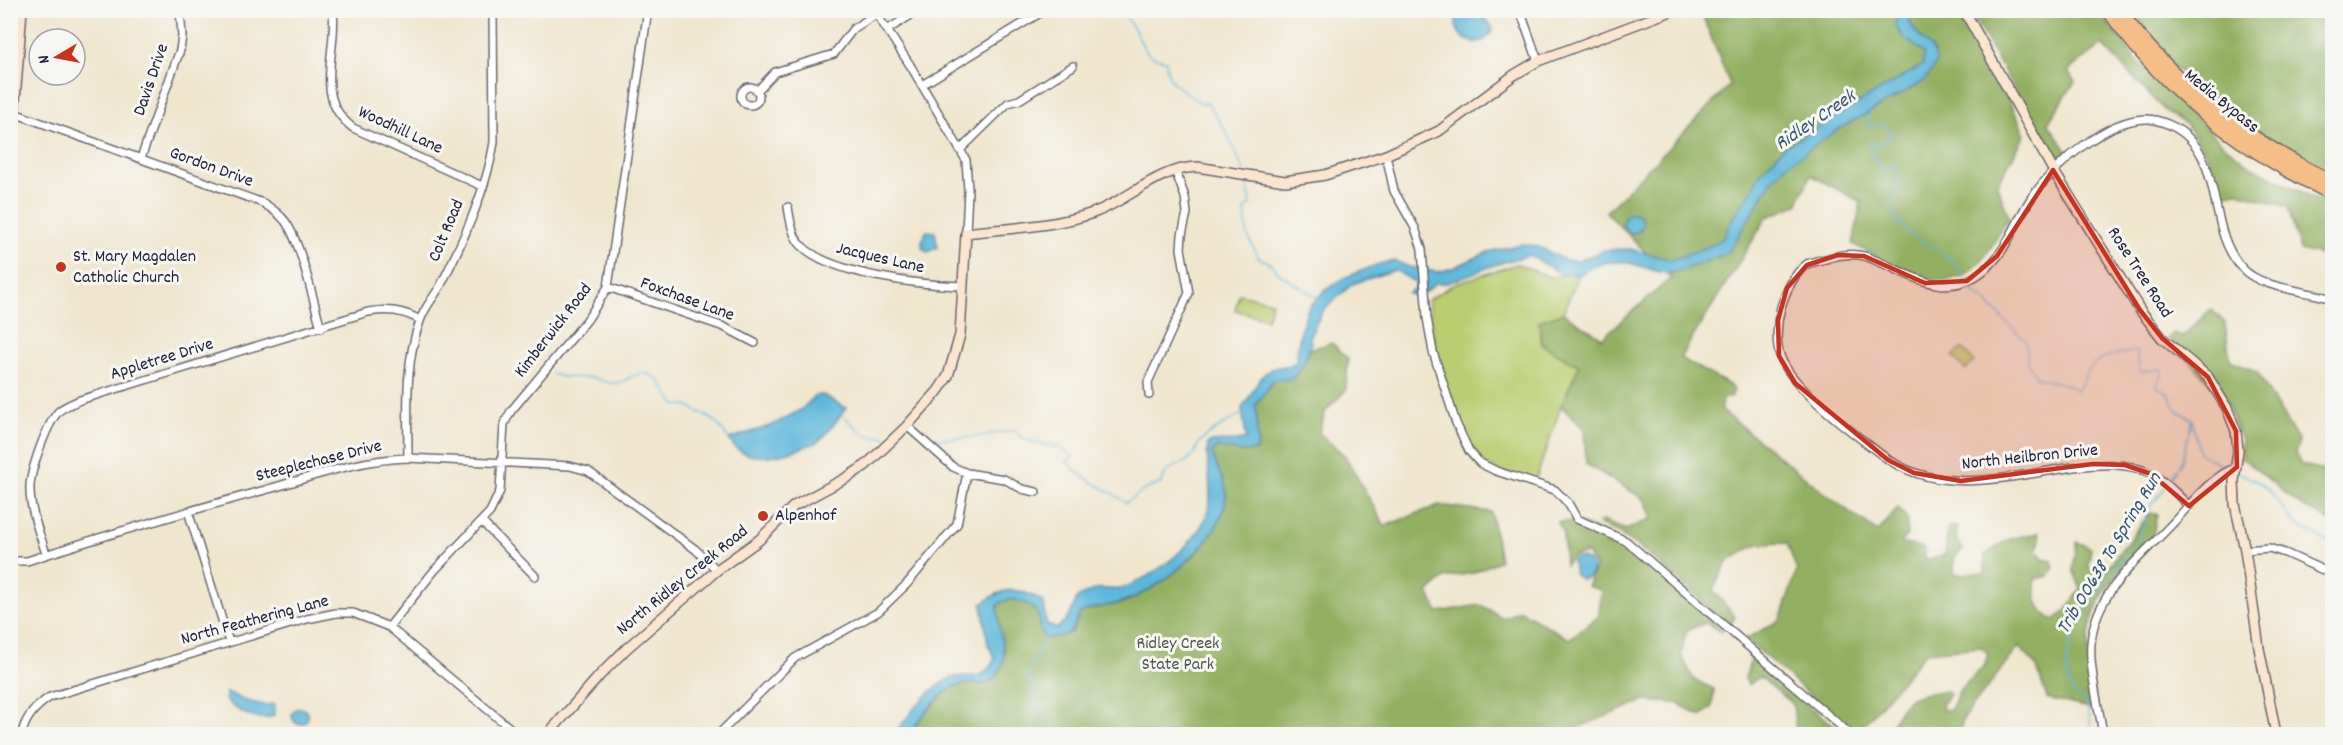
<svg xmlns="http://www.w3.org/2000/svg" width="2343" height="745" font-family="Dekko,sans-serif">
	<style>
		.green { fill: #bacd70; stroke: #6e7856; stroke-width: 1.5 }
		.forest { fill: #93b062; stroke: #5a694e; stroke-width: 1.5 }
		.water { fill: #5db7db; stroke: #406c8b; stroke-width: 1.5 }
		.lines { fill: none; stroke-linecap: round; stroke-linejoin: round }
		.stream { stroke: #5db7db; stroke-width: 1.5 }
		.street-casing { stroke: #6a676e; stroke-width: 10 }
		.secondary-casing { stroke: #6a676e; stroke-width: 12 }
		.highway-casing { stroke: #6a676e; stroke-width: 15 }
		.street { stroke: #fff; stroke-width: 7 }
		.secondary { stroke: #fbe5cf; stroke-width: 9 }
		.highway { stroke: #f6be87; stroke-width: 12 }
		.marked { fill: #c8321e; fill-opacity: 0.2; stroke: #c8321e; stroke-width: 4.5; stroke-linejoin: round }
		.poi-dot { fill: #c8321e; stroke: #f6f6f2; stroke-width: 2 }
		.labels { text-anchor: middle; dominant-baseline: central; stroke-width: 6; stroke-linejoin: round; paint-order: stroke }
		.street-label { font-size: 18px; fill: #22223b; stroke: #f6f6f2 }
		.poi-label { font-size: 18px; fill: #22223b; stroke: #f6f6f2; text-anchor: start }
		.park-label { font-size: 18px; fill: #50554b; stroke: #f6f6f2 }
		.water-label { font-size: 20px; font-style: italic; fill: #375673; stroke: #f6f6f2 }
	</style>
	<rect width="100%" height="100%" fill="#f6f6f2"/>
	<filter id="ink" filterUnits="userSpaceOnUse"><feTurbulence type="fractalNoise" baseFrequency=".0167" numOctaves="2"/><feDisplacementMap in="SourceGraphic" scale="12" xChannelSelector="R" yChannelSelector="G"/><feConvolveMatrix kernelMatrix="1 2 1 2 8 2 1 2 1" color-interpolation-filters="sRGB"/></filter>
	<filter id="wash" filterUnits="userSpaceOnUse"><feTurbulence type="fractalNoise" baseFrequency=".008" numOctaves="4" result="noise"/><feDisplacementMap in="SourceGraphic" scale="24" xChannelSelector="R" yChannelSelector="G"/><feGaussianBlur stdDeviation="1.35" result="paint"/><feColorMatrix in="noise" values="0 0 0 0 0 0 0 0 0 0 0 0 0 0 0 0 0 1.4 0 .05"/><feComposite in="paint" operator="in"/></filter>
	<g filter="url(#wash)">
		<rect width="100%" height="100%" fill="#f0e6ce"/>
		<path class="green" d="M1517,264l33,13 22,-3 6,2 -15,37 -24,8 3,23 37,22 -18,40 -26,76c-15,-5 -36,-9 -49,-18 -38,-26 -52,-120 -58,-164l26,-16z
			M1239,294l33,8 -5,17 -32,-9z
			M1962,348l12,14 -9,8 -12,-14z"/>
		<path class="forest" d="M1704,11h255l59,107 7,17 -28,50 12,32c-11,17 -21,40 -37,53 -36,28 -85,-9 -119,-26l8,-42 -50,-27 -14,30 -30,12 -87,141 48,26 6,6 -3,7 -9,2v12l118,94 38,27 20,-24 9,10v17l-6,8 23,5 2,12 19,-5 3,-28h9l-1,12 7,10 -9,9v16l31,-1v-18l24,-16 30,-6 1,6 -3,11 7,10 7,-1 3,8 -5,9 -14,3c0,19 2,32 19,41l12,-9 15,-22 -8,-19 4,-28 14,6 -3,17 11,14 51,-66 7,1c-2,7 -2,16 -5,23 -5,12 -28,29 -37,41 -36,43 -28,81 -19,132l-49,-12 -11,-33 -17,-18 -55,70 -5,17h-68l-4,-2c21,-36 18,-37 61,-41l2,4 -8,8 1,7h8l8,-19 26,-26 3,-12 -7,-6 -55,5 -65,76 -12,2 -103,-91 34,-19 17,-49 -10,-28 -30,1 -30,18 -14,28 22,27 -6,10c-41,-37 -80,-81 -131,-104l5,-2 23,9 26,-12 -8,-19 -58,-35 -2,-35 -23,-23 18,-40 -37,-22 -3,-23 24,-8 39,25 69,-60 -65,-66 124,-127 -28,-71z
			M1970,11h130l12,18 26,33 86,83 28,22 80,40v51l-32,-8 -12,-43 -50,-15 -20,4 -12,-43 -20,-28 -23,-16 -61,-64 -34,26 7,11 -27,41 22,32 -7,3 -15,-10z
			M2126,11h206v163c-62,-29 -119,-69 -168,-118 -14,-14 -26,-30 -38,-45z
			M2211,309l14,14 5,37 27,12 42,70 -4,11 6,12 31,7v50l-32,-17 -58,-47 -1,-18 -15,-40 -58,-62 6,-5 8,4z
			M1332,343l16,16 -2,31 -21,22 -6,21 26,23 40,70 54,-21 52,7 9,48 -27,13 -29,5 -16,15 10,19 42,-7 24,13 16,-8 49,29 30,-23 2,-26 -14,-4 9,-20 -9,-12 -13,1 -9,10 -2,-31 -5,-12c5,0 12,-1 18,0 46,10 113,77 147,110l-18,-9 -19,8 -5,24 13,25 20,9 -2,18 -11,9 -24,-13 -34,-2 -66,27 -5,6h-661c6,-14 28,-38 41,-46 9,-5 19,-5 29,-3l24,-33c-5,-16 -9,-30 -7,-47 13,-11 29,-3 40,8l2,17 32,2 8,-19c14,-7 30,-6 45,-11 38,-14 103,-65 101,-111 -1,-13 -12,-26 -14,-39l6,-5c16,1 25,8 40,-1l-2,-42 18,-24 27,-11 8,-20z
			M1748,652l53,48 34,26 -10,8h-29l-3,-30 -33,-27 -12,8 -3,-7 6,-18z"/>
		<path class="water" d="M1469,11c10,3 19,8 24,18 -11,26 -46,9 -35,-17z
			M1900,11h14l-5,7c6,27 49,32 12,65l-82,46 -54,37 -13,15 -43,70c-10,6 -51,22 -62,22 -10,0 -18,-5 -27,-7 -23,-8 -42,-5 -62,10l-6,-2 -9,1 -34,-20 -32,9 -50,19h-11l-9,8 -13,4 -6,-1 10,-10 -23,-14 -43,14 -30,28 -12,24 1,9 -10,24 -10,10 -17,1 -18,24 2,42 -3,5 -14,1 -23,-5 -6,5c2,13 13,26 14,39 2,45 -63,97 -101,110 -15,6 -31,5 -45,12 -10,22 -10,24 -35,25l-5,-8 -2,-17c-11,-11 -27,-19 -40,-8 -2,21 11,48 3,63 -12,26 -28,10 -47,19 -14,7 -37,33 -43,47h-16c14,-20 30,-41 52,-54 19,-11 33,9 48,-22l-7,-13 -6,-41c22,-19 38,-17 62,-2l2,21 10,6 13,-12 8,-19c6,-3 14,-8 21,-9 7,-2 15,2 22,0 34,-12 81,-46 89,-82 4,-20 -4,-43 -1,-64 13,-4 26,1 38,-4l-4,-31c11,-13 14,-31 30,-39 8,-4 16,-1 24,-7l4,-30 8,-24 16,-17 22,-14 33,-13 16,-3 14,6 28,5 16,-4 35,-16 34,-8 15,2 28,14 13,1 27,-11 25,-1 42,11 40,-15 12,-8 7,-16 17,-24 13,-25 23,-25 139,-82 1,-12 -22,-17 -7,-12z
			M1623 223a10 10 0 1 1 20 0a10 10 0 1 1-20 0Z
			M927,231l8,1 3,15 -10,5 -5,-3c-2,-8 -1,-11 4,-18z
			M823,395l23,13c-9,11 -16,24 -27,33 -6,4 -14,6 -21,8 -22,8 -56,15 -69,-10l44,-14 29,-16 13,-13z
			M1576,557l9,2 8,6 -1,8 -4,5 -7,1 -6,-4 -3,-14z
			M227,692l16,8 21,5 11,-1 -1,11c-15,9 -38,-4 -49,-16z
			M292 716a8 8 0 1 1 16 0a8 8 0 1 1-16 0Z"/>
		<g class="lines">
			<path class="stream" d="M1122,10c3,7 7,11 11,17 12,18 8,30 33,33 1,28 16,27 34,43h8l18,29 18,39
				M1870,112l-3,10 4,6 5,-4 10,2 6,8 -13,13 -7,-5 -3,7 14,22 12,-6 5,19 -10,22c14,35 42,35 65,57 4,4 7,12 10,17
				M1246,179l5,25 -6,6 2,24 11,23 13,7 10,11 37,23
				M1967,284c4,8 10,10 17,16 15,13 26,28 42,40l2,23 9,15 28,6 12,6c7,-7 8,-17 15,-24 10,-13 29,-11 44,-15l4,21 21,-3 1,7 -6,10 13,8 8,16 15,9 8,35 28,13
				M552,374c14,6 27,2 42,4 6,1 12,5 18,5 13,2 23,-13 36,-9 15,4 18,21 28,31h10l29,16 14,18
				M841,414c16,12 21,26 42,22l4,3
				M929,437l11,2 35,-2 41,-7 3,6 13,6 27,5 14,10 -6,4c15,21 39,25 59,42l18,-13 18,-7c3,-20 21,-15 31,-27 3,-4 3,-10 6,-13 10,-11 32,-22 45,-31
				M2240,473l21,10 7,6 27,35 37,20
				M2169,481l13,-20 10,-42
				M1045,638l-18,37 10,24v9l9,14 13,12
				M2093,734l-7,-33c-12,-5 -16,-11 -18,-23 -10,-46 43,-104 69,-137 7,-9 7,-21 11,-31 4,-8 12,-14 17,-22"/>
		</g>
	</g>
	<g filter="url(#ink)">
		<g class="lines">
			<g class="street-casing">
				<path id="street" d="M333,10c5,43 -21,87 20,118l129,58
					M874,10l36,55 56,95 2,30 -2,43
					M1520,10l18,51
					M887,30l32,-20
					M922,85l118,-72
					M741 96a9 9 0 1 1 18 0a9 9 0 1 1-18 0Z
					M757,91l18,-19 59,-18 19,-25 23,-15
					M14,113l249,90c8,5 16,10 22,18 16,21 28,79 36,107
					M961,149l47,-46 11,-3 54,-34
					M1386,155l8,36 21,37 7,21 5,69 6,34 23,71 13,28 11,12 16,8 59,19 13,13 9,16 49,22 224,193
					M141,158l39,-108 2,-14 -2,-26
					M788,207c2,12 4,29 13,38 29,30 121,40 162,41
					M608,287l116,40 31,16
					M1149,395l-1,-13 41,-89 -8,-44 1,-14 5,-22 -2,-16 -10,-27
					M907,426l46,41 14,6 37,6 18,10 14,3
					M408,458c0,-46 -4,-94 12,-137 4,-13 14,-24 21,-36 21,-42 46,-96 53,-143l-1,-132
					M2189,506c-12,-12 -24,-25 -39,-33 -24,-11 -51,-9 -76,-6 -64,9 -136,31 -192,-12 -28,-21 -89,-66 -101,-97 -6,-14 -4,-36 0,-51 5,-15 12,-33 26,-43 5,-2 14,-4 19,-5 12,-4 25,-6 38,-3 6,1 12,5 18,7 34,15 66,36 101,8 25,-19 32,-50 49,-74 22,-31 74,-78 114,-78 8,0 17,3 24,6 58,27 33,103 73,144 19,20 63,21 89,30
					M188,511l41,131
					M483,523l52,53
					M2245,550l24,-2 16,5 47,21
					M46,554c-6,-20 -16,-43 -16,-64 -1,-17 17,-67 29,-79 6,-5 14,-8 21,-11l288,-88c20,-3 34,-2 52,8
					M10,561h17c78,-26 158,-49 238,-71 47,-13 94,-31 143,-32l162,8 18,5 107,78 22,21
					M389,627l45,-56 56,-59 10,-21 4,-67 7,-13 76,-91 21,-33 39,-271 3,-6
					M22,734c3,-17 14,-28 28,-37l257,-78 29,-6h17l36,14 128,107
					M719,734l76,-76 83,-46 28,-27 51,-61 10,-51
					M2103,734c-4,-26 -14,-65 -12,-91 4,-51 48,-84 81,-119 18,-19 39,-48 65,-57"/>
			</g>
			<g class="secondary-casing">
				<path id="secondary" d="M1964,10l89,160 87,140 22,28 46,39 19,31 9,23 2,19 -4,31 1,23 10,46 14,98 17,86
					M10,122l4,-9 8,-103
					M548,734l53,-60 26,-26 90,-78 42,-30 35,-34 54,-29 18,-12 41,-39 31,-35 10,-15 12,-41 6,-102c42,-5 87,-6 127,-20 36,-13 65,-45 104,-46l88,14 40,-6 61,-20 53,-24 75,-56 24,-14 136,-51"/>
			</g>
			<g class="highway-casing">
				<path id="highway" d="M2108,10c57,83 135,141 224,184
					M2119,10c59,78 126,129 213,171"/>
			</g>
			<use href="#street" class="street"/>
			<use href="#secondary" class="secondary"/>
			<use href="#highway" class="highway"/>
		</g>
	</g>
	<path class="marked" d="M2053,170l87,140 22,28 46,39 28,54 1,36 -48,39 -38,-32 -26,-9 -32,-1 -132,17 -47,-8 -26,-13 -93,-77 -16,-27 -1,-36 9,-32 20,-23 31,-10 26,1 61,27 42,-2 30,-25z"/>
	<g class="poi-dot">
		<circle cx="61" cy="267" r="6"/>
		<circle cx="763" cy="516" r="6"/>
	</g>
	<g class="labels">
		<g class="street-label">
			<text transform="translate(152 80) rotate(-71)">Davis Drive</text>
			<text transform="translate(2221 102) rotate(39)">Media Bypass</text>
			<text transform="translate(400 131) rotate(25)">Woodhill Lane</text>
			<text transform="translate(211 168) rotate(20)">Gordon Drive</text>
			<text transform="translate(447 231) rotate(-67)">Colt Road</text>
			<text transform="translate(880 259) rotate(13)">Jacques Lane</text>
			<text transform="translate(2139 273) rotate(57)">Rose Tree Road</text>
			<text transform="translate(687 300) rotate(20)">Foxchase Lane</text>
			<text transform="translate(554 331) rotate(-52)">Kimberwick Road</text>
			<text transform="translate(162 360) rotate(-17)">Appletree Drive</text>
			<text transform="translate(2030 458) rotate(-6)">North Heilbron Drive</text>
			<text transform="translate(319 462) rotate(-14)">Steeplechase Drive</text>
			<text transform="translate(683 581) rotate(-39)">North Ridley Creek Road</text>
			<text transform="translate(255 621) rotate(-15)">North Feathering Lane</text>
		</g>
		<g class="poi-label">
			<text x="73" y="257">St. Mary Magdalen<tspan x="73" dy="21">Catholic Church</tspan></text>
			<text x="775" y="516">Alpenhof</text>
		</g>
		<g class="park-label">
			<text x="1178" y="644">Ridley Creek<tspan x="1178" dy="21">State Park</tspan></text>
		</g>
		<g class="water-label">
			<text transform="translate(1816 121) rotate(-34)">Ridley Creek</text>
			<text transform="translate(2110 554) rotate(-59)">Trib 00638 To Spring Run</text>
		</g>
	</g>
	<rect width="2343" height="745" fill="none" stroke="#f6f6f2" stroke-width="36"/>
	<g transform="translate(57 57) rotate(260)"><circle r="28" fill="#f6f6f2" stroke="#a1a1a9" stroke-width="1.5"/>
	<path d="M0-4.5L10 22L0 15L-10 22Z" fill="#c8321e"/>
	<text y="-9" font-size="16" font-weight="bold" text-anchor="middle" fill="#22223b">N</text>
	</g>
</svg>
